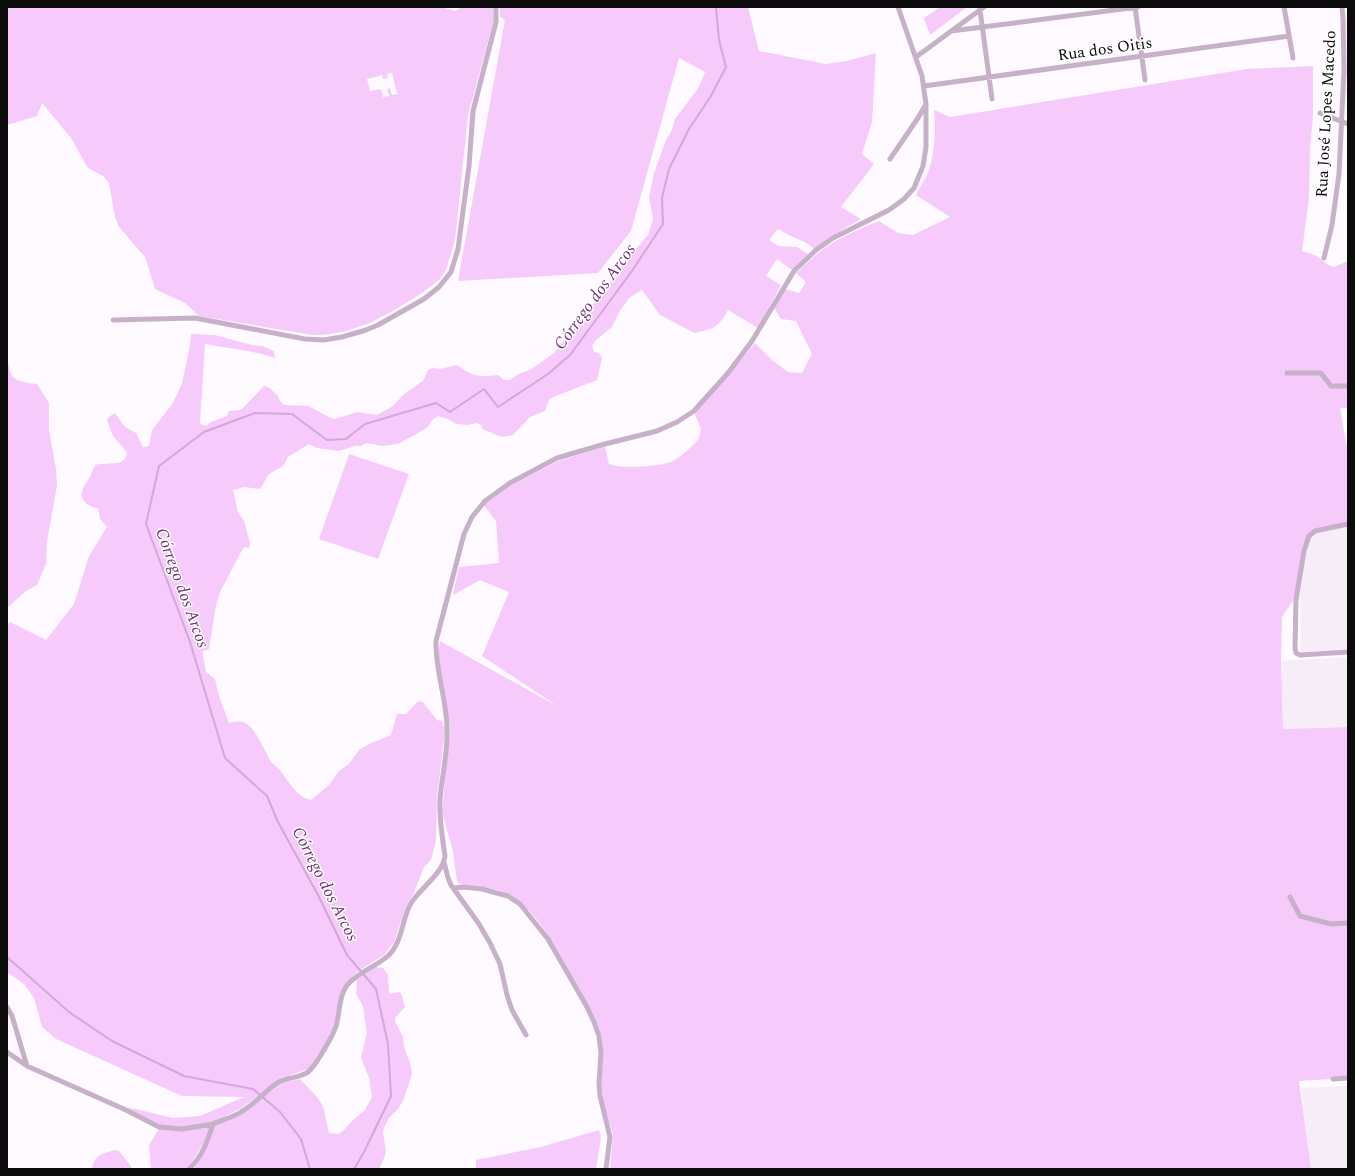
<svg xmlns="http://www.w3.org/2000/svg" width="1355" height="1176" font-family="Spectral,serif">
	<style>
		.built { fill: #f7edf8 }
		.green { fill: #f6cafb; fill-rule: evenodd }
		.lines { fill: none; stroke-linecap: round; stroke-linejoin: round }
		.stream { stroke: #d4a7d9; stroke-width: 2 }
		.minor { stroke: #c6b1c8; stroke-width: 5 }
		.labels { text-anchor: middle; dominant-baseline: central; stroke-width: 3; stroke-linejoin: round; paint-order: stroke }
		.street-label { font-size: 16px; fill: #0c0b0c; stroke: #fff }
		.water-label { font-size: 17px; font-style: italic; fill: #6a3471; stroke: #fff }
	</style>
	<rect width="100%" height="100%" fill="#fefaff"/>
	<path class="built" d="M1348,525v124l-47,3 -1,-56 6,-48 8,-15z
		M1348,657v70l-65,2 -2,-68z
		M1348,1086v83h-37l-10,-81z"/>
	<path class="green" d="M7,7h434l14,4 7,-4h31l1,12 -26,96 -13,125 -9,30 -6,9 -18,14 -26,16 -26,14 -27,9 -21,3h-10l-113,-19 -14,-13 -30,-14 -10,-32 -26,-30 -4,-10 -6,-34 -6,-7 -15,-8 -17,-30 -29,-35 -5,13 -30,9zM392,73l5,21 -5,1 -2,-7 -3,1 2,7 -6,1 -2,-8 -11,2 -3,-12 15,-4 1,4 5,-1 -1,-4z
		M500,7h248l11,44 67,13 21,-3 29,-8 -4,69 -10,32 12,10 -33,43 20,12 -29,17 -18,13 -9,-7 -10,-4 -17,-9 -9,11 9,6 19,1 11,7 -16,16 -15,-11 -11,17 15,9 -23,43 -30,-18c-10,18 -13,18 -33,23l-35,-18 -18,-25 -13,8 -10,14 -7,15 -17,14 -3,5 2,6 5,1 3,5 -5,22 -44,17 -4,3 -4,11 -15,6 -17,18 -11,2 -20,-8 -1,-4 -5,-2 -8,2 -12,-1 -8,-5 -10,-3 -5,3 -6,9 -29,16 -16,2 -16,-3 -5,3h-6l-16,5 -22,-3 -8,-4 -21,13 -5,9 -14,8 -9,15 -16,-2 -11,3 5,22 6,9 6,22 -1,5 -5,-1 -3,5 -21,40 -4,13 -7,44 -6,2v5l3,16 9,7 4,17 10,27c5,-1 11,-3 16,0 11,5 19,27 25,37 2,4 6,6 9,9 9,11 17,28 32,31l18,-15 10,-14 10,-7 10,-14 10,-6 22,-9 6,-21h9l12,-13 5,1 14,18 5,1 3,9 -8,68 -1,42 -5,20 -7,7 -11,28 -6,9 -13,38 -10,13 -27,17 -12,12 -6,16 -6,27 -7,16 -18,26 -26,9 -42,31 -25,12 -33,7 -23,-2 -32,-19 46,11 27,-2 44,-19 -62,-1 -126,-57 -14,-12 -8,-29 -10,-14 -17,-12v-346l3,-4 36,18 28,-36 15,-48 18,-29 -7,-8 -2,-11c-5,0 -8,-2 -12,-5 -10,-8 -1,-18 4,-26 2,-4 3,-8 5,-12 12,-4 30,4 32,-13l-14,-16 -6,-16 3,-4 5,-3 10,14 11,6 7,14 6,-1 3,-16 21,-27 9,-20 8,-38 1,-11 24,1 37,10 10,1 12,5 1,7c-22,-8 -46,-9 -70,-14l-5,80 6,2 5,-4 16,-6 2,-5 12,-1 23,-24 6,2 8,8 2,5 4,4 24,1 21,11 6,2 22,-7 20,3 16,-9 11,-12 19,-13 5,-11 5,-2 7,1 17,-4c17,12 20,12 41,10l6,5h5l10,-6 11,-4 24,-17 18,-23 5,-4 13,-18 12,-13 19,-29 27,-31 5,-16 -4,-22 5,-24 12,-33 6,-10 3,-11 24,-32 6,-15 -26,-14 -48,173 -33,42 -140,8 47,-261 -5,-3z
		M940,7h27l-37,28 -6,-17z
		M1313,66v50l-3,32 -1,50 -7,53 15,5 11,9 6,2 14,-6v147h-8l8,45v71l-29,6 -10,6 -11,57 -16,24 -1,44 2,68 65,-2v351l-49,3 12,88h-701l3,-35 -10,-31 -2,-19 2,-30 -1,-17 -7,-19 -40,-72c-11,-18 -28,-43 -47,-52 -14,-7 -32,-8 -48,-10l-3,-3 -4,-30 -11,-39 8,-83 -3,-26 -9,-46 2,-16 117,65 -75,-50 27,-64 -29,-12 -27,15 6,-28 40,-4 -3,-42 -12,-16 26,-19 48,-25 47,-14 4,17c12,5 51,3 64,-3 5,-2 21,-16 24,-20 2,-3 3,-8 4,-12l-6,-15 60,-71 18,18 15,11 14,1 10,-19 -16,-33 -15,-2 -7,-11 11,-19 14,4 7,-11 -10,-9c7,-6 14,-13 21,-19 18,-15 40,-24 62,-33l19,12 15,2 37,-18 -34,-22c3,-7 8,-13 11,-20 8,-20 9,-44 7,-65l16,7 297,-48z
		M7,362c3,4 2,8 4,12 3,8 18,9 26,10l12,19v28l7,38 1,16 -10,57 -1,22 -9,21 -11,6 -19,17z
		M349,454l60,20 -31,85 -59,-20z
		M376,967l7,1 5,7 1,17 1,2 9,-2 2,1 4,14 -10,11v3l8,16 1,10 6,16 2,11 -9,27 -6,9 -8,8 -5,10 -1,5 3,18 -1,5 -6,13h-185l17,-32 3,-12 28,-12 42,-31 16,-3 17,18 6,9 6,27 9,1 5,-3 10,-11 12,-10 7,-13 -3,-19 -8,-20 6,-25 -4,-27 -7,-12 1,-15z
		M211,1126l-3,10 -18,29 -5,4h-34l-2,-24 10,-16z
		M599,1130l2,8 -5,31h-120v-9l65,-13z
		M114,1150l5,1 12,15v3h-39c2,-14 10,-15 22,-19z"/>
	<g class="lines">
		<path class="stream" d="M7,957l62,55 43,29 72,35 69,13 27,23 21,27 9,30
			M354,1169l10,-17 27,-56 -3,-52 -12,-55 -29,-34 -29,-60 -40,-73 -11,-26 -42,-38 -35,-116 -44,-118 13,-58 45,-34 51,-19 37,1 35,26 19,-1 19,-15 71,-21 14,9 34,-23 14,18 50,-33 22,-19 62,-84 31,-47 -1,-26 7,-29 20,-40 22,-33 15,-29 -7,-27 -3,-33"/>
		<path class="minor" d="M1135,7l10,73
			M1284,7l9,51
			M980,10l12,89
			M951,31l187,-24
			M916,57l68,-50
			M924,86l365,-50
			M1320,113l28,11
			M890,159l28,-41 8,-14 -4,-28 -24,-69
			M1324,258l8,-33 7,-51 5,-104 -1,-51 -1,-12
			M113,320l82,-2 110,21 19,1 18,-3 24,-7 12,-5 46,-26 15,-12 12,-15 7,-23 11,-83 4,-55 23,-89v-15
			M1287,373h34l10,13h17
			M1348,524l-33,7 -6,5 -5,15 -8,49 -1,48 1,5 4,2 48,-3
			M444,862l4,16 3,7 28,39 11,19 10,21 7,31 5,15 14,25
			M454,888l10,-1 18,2 26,7 12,8 28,35 39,68 7,15 5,14 2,17 -2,30 1,13 10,41 -4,32
			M1290,897l10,19 31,8 17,-1
			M7,1007l5,9 15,50
			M7,1052l20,14 99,44 33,17 23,2 31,-5
			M1333,1079l15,-1
			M189,1169c13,-12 19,-29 24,-45 9,-4 20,-7 28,-12 14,-8 25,-22 38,-30 9,-5 21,-4 29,-10 8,-7 25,-36 28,-46 4,-14 3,-33 13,-43 12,-12 28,-17 40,-28 13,-13 13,-35 21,-50 9,-17 32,-29 35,-49 -3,-19 -6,-38 -5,-57 2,-23 8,-47 7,-70 0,-30 -12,-58 -11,-88l28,-107 8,-17 13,-16 25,-18 47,-25 48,-14 52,-13 20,-9 17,-11 34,-38 24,-32 42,-70 22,-21 17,-12 56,-28 15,-11 10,-11 9,-22 3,-19v-43"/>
	</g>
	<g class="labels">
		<g class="street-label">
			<text transform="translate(1105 49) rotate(-8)">Rua dos Oitis</text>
			<text transform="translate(1326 114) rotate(-87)">Rua José Lopes Macedo</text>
		</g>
		<g class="water-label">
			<text transform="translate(595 297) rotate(-54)">Córrego dos Arcos</text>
			<text transform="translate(182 588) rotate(70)">Córrego dos Arcos</text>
			<text transform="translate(325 884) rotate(63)">Córrego dos Arcos</text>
		</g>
	</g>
	<rect width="1355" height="1176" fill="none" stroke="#0c0b0c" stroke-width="16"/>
</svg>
